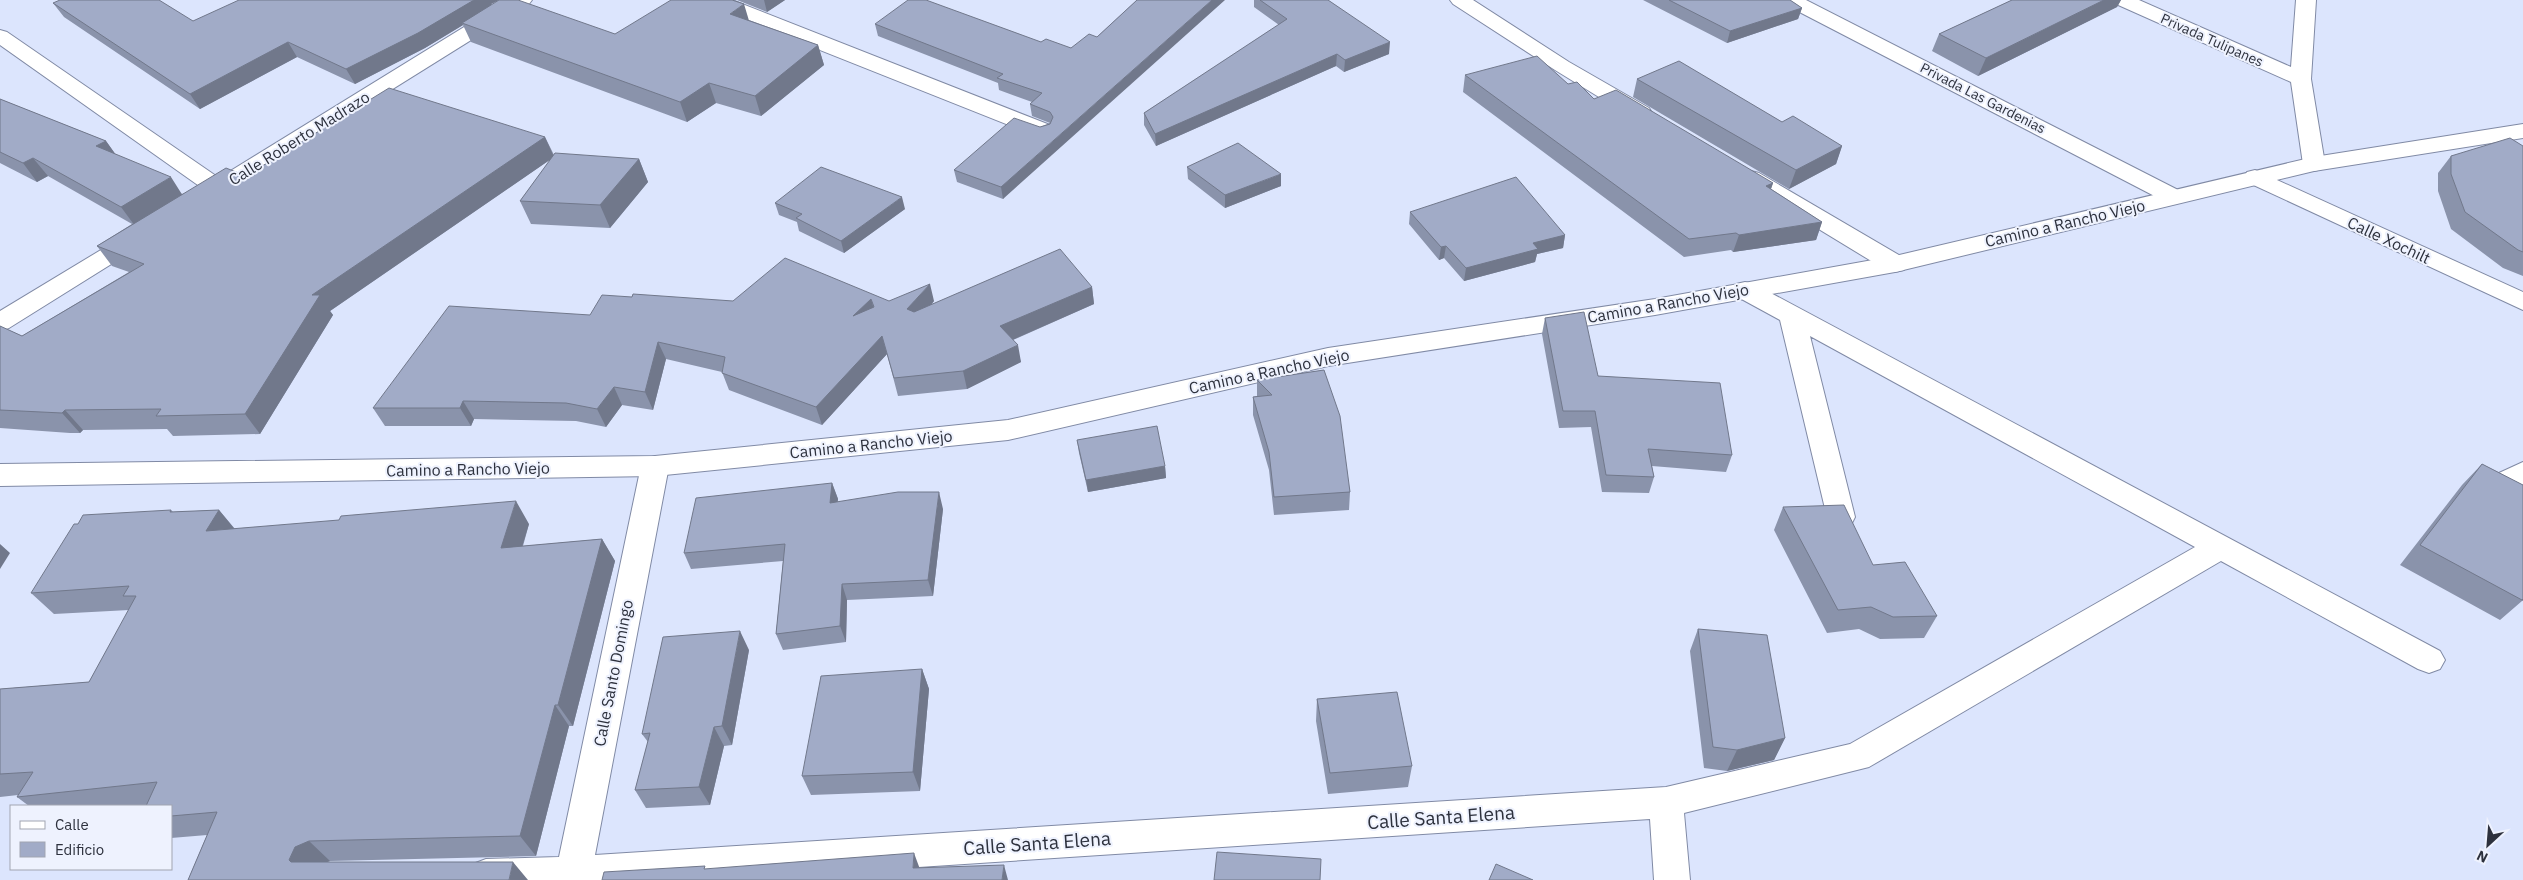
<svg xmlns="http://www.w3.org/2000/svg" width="2523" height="880" font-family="'IBM Plex Sans',sans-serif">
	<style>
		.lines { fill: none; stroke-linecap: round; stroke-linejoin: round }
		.street-casing { stroke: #808aa5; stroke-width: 2 }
		.secondary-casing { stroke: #808aa5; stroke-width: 2 }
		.street { fill: #fff; fill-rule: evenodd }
		.secondary { fill: #fff; fill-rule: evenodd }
		.wall { fill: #8a93ab }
		.shaded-wall { fill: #71788b }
		.building { fill: #a1abc7; stroke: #71788b; fill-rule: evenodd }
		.labels { text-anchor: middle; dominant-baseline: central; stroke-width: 4; stroke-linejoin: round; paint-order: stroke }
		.far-street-label { font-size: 14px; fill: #2d313d; stroke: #eef2fe }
		.street-label { font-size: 16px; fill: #2d313d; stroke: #eef2fe }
		.near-street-label { font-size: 19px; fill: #2d313d; stroke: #eef2fe }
	</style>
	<rect width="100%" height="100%" fill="#dce5fd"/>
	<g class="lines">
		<g class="street-casing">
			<path id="street" d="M508,0h24l-3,4 -311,194 -8,2 -8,-2 -3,-5 3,-5 -202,-143v-15l7,2 212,146z
				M712,0h20l318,125 3,5 -3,5 -8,2 -8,-2 -317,-126z
				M1450,0h23l96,62 80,46 3,5 -3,5 -8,1 -8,-1 -78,-48 -102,-66z
				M1781,0h25l376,192 4,5 -4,5 -8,2 -8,-2 -382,-198z
				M2113,0h26l152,67 5,-67h20l-5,79 14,85 -3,5 -8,2 -8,-2 -3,-5 -12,-82 -175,-78z
				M2255,170l268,122v18l-276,-128 -3,-5 3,-5z
				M1751,171l8,2 145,85 3,6 -3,6 -9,2 -9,-2 -143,-87 -3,-5 3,-5z
				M137,230l8,3 4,5 -4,5 -136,85 -9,3v-20l129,-78z
				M1745,282l9,2 686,367 5,9 -5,9 -11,4 -11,-4 -197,-108 -352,206 -185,46 6,67h-36l-4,-61 -930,61h-250l-2,-4 5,-12 13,-5 73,-2 82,-391 4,-7 10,-3 10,3 4,7 -74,389 1071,-68 184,-43 345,-197 -385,-211 45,181 -4,8 -10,3 -10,-3 -4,-8 -47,-197 -44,-24 -3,-6 3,-6z
				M2523,462v24l-14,6 -10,-3 -4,-8 4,-8z"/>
		</g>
		<g class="secondary-casing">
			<path id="secondary" d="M2523,124v14l-209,33 -419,101 -240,43 -327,51 -320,74 -353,36 -655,10v-22l655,-8 353,-36 320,-72 327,-49 240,-43 419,-99z"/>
		</g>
		<use href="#street" class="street"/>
		<use href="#secondary" class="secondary"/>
	</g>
	<path class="wall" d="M499,0l-8,4v1l124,29 134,-14 69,25 6,20 -63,51 -45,-13 -29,19 -216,-80 -8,-17 -38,23 -70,36 -58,-27 -97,52 -136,-92 -11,-14 140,18z
		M737,0h48l-18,12z
		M1137,0l-134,199 -46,-17 -3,-12 86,-43 10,-4 -18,-7 -2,-12 2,-2 -33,-12 -1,-7 -120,-47 -3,-12 166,18 30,6 26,-11z
		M1254,0h74l61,54 -45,18 -8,-6 -180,80 -12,-21v-12l135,-88 -25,-18z
		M1643,0h147l12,8 -4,11 -71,24z
		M2012,0h109l-4,7 -139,69 -46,-25 7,-17z
		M1465,75l103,9 26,15 179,84 -2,6 51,33 -6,18 -83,12 -2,-2 -47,7 -221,-165z
		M1637,79l145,43 60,24 -6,18 -47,25 -156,-92z
		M0,99l106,42 9,13 67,40 64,-18 299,-39 9,18 85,4 9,23 -38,46 -79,-4 -11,-23 31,-42 -221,152 3,4 -73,119 -87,2 -6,-7 -84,1 -3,3h-10l-70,-5v-102l22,10 107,-64 -17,-6 -15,-20 35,-22 -84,-48 -11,6 -37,-19z
		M2523,146v130l-20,-8 -52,-39 -13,-38v-18l13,-17z
		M1187,167l94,19 -56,22 -37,-29z
		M775,203l130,6 -61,44 -45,-22 -2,-9 -18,-7z
		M1410,212l155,23 -2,13 -26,6 -2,8 -71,19 -20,-23 -5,2 -30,-36z
		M1092,287l2,17 -81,36 8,22 -54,27 -69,7 -11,-42 -65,71 -93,-35 -7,-18 -56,-13 -13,51 -31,-5 -16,22 -30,-6 -102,-2 -3,7h-86l-12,-18 217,-93 143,-14h201l-2,3z
		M1545,318l53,58 134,79 -6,17 -74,-6 2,11 -5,16 -47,-1 -11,-65 -32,1 -17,-94z
		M1324,370l26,122 -1,18 -75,5 -5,-45 -16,-55v-18l4,-1v-16z
		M1077,440l88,26 1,12 -78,14 -9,-39z
		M2482,464l41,21v116h-1l-22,19 -100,-55 62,-80z
		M832,483l6,16 -1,3 106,7 -10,87 -86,4 -1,42 -63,8 -7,-16 7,-73 -92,8 -7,-16z
		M1783,507l90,58 64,51 -13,22 -44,1 -21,-10 -32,4 -53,-103z
		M171,510l2,2 46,-2 16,19 294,-5 -6,22 79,-7 13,22 -42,165h-4l-33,130 -206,5 -3,1 -139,18 19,-45 -36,3v-32h-142l-12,-9 1,-2 -18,2v-108l89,-7 40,-72 -75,4 -23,-21z
		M1698,629l87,109 -11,22 -47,11 -23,-3 -14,-117z
		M749,650l-17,95 -8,1 -14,59 -64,3 -11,-18 13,-48 -6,-8z
		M922,669l7,20 -9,102 -109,4 -9,-19z
		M1317,699l95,67 -4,21 -80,7 -12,-73z"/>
	<path class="shaded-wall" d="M474,0h25l-8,4 2,3 -31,16 1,2 -38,23 -70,36 -9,-15z
		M764,0h21l-18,12z
		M1212,0h13l-222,199 -2,-12z
		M2104,0h17l-4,7 -139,69 8,-18z
		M744,4l6,20 -20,-10z
		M1802,8l-4,11 -71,24 3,-12z
		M288,42l9,15 -97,52 -10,-15z
		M1390,42l-1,12 -45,18 1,-12z
		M818,45l6,20 -63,51 -6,-20z
		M1337,54l-1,12 -180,80 -1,-12z
		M709,83l7,20 -29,19 -7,-20z
		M545,137l9,20 -224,154 3,4 -73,119 -15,-20 67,-119z
		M106,141l13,18 -23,-13z
		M1842,146l-6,18 -47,25 7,-19z
		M33,158l15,18 -11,6 -14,-19z
		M639,159l9,23 -38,46 -10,-23z
		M1281,174v12l-56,22v-13z
		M171,177l12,19 -48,30 -14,-19z
		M1773,183l-6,17 -1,-14z
		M902,197l3,12 -61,44 -3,-12z
		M1822,222l-6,18 -83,12 6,-17z
		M1565,235l-2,13 -26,6 -2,8 -71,19 2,-13 67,-25z
		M1446,246l-2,12 -5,2 2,-13z
		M930,284l4,17 -22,26 -5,-18z
		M1092,287l2,17 -91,40 -3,-18z
		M871,299l5,18 -23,-1z
		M882,336l5,18 -65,71 -6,-18z
		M658,342l8,17 -13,51 -8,-18z
		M1018,345l3,17 -54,27 -4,-18z
		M614,387l8,18 -16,22 -9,-18z
		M463,401l11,18 -3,7 -11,-18z
		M65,410l18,20 -3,3 -18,-20z
		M1165,466l1,12 -78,14 -2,-12z
		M832,483l6,16 -2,20 -6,-16z
		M939,492l4,17 -10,87 -5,-16z
		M516,501l13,23 -14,46 -14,-22z
		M219,510l18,22 -31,-1z
		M602,539l13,22 -42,165 -15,-21z
		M0,544l10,9 -10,16z
		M842,584l5,16 -1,42 -6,-16z
		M740,631l9,19 -17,95 -10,-19z
		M922,669l7,20 -9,102 -7,-19z
		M555,705l14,21 -33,130 -16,-20z
		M714,727l10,19 -14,59 -11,-18z
		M1785,738l-11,22 -47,11 10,-21z
		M309,841l21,20 -14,5 -25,-4 -2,-2 6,-13z
		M914,853l7,19 -8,-4z
		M513,862l15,18h-19z
		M1004,865l4,15h-6z"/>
	<path class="building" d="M60,0h99l34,21 46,-21h235l-56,33 -72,36 -58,-27 -98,52 -137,-91z
		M499,0h19l97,34 56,-34h61l12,4 -14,10 88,31 -63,51 -46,-13 -29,19 -218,-79z
		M908,0h18l115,42 5,-3 25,9 18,-14 8,3 40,-37h75l-211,187 -47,-17 60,-52 26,9 10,-3 3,-7 -3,-5 -20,-8 12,-11 -45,-15 6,-4 -128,-50z
		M1260,0h68l62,42 -45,18 -8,-6 -182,80 -11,-21 143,-94z
		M1669,0h121l12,8 -72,23z
		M2012,0h92l-118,58 -47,-24z
		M1537,56l31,28 9,-2 17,17 22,-9 157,93 -7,3 56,36 -83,13 -3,-2 -47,6 -224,-164z
		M1679,61l103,61 11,-6 49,30 -46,24 -159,-91z
		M389,88l156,49 -233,158h8l-75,119 -89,2 5,-7 -96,1 -3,3 -62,-3v-84l22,10 122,-72 -47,-18 129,-78 20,8z
		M0,99l106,42 -10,5 75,31 -50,30 -88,-49 -10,5 -23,-11z
		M2510,138l13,8v106l-5,-2 -53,-38 -14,-38v-18z
		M1238,143l43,31 -56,21 -38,-28z
		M555,153l84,6 -39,46 -80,-4z
		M821,167l81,30 -61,44 -45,-23 6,-4 -27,-11z
		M1516,177l49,58 -32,8 5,6 -72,19 -20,-22 -5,1 -31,-35z
		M1060,249l32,38 -92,39 18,19 -55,26 -69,7 -12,-42 -66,71 -94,-34 3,-16 -67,-15 -13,50 -31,-5 -17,22 -31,-6 -103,-2 -3,7h-87l76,-102 141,9 12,-20 30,2 1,-3 100,7 52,-43 104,43 41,-17 -23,25 7,3zM871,299l3,8 -21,9z
		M1584,312l14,64 122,7 12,72 -84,-6 6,28 -48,-2 -11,-64h-32l-18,-93z
		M1324,370l16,46 10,76 -76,5 -5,-45 -16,-55 19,-2 -15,-15z
		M1157,426l8,40 -79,14 -9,-40z
		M2482,464l41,21v114l-1,1 -102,-55z
		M832,483l-2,20 68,-11h41l-11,88 -86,4 -2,42 -64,8 9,-90 -101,9 12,-55z
		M516,501l-15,47 101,-9 -44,166h-3l-35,131 -211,5 -14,6 -6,13 2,2h222l-4,18h-321l29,-68 -46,4v-10h-25l11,-24 -140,15 16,-25 -33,2v-85l89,-7 47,-86h-13l6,-10 -98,7 43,-69h4l5,-9 88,-5 -1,2 49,-2 -13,21 133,-11 2,-4z
		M1844,505l29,60 32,-3 32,54 -44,1 -22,-10 -33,3 -55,-103z
		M1698,629l69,6 18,103 -48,12 -24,-3z
		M740,631l-18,95 -8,1 -15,60 -64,3 15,-57 -8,1 21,-97z
		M922,669l-9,103 -111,4 19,-100z
		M1397,692l15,74 -82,7 -13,-74z
		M1217,852l104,7 -1,21h-106z
		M914,853l-1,15 91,-3 -2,15h-400l2,-8 101,-6 -1,3z
		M1496,864l37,16h-44z"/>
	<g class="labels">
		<g class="far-street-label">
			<text transform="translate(2212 40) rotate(24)">Privada Tulipanes</text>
			<text transform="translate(1983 98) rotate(27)">Privada Las Gardenias</text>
		</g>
		<g class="street-label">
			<text transform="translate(299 138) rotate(-32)">Calle Roberto Madrazo</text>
			<text transform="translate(2065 223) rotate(-13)">Camino a Rancho Viejo</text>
			<text transform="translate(2389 240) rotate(25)">Calle Xochilt</text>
			<text transform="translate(1668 303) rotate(-10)">Camino a Rancho Viejo</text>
			<text transform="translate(1269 371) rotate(-12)">Camino a Rancho Viejo</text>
			<text transform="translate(871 444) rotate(-6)">Camino a Rancho Viejo</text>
			<text transform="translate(468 469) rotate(-1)">Camino a Rancho Viejo</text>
			<text transform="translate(613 673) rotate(-79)">Calle Santo Domingo</text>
		</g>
		<g class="near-street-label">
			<text transform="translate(1441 817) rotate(-4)">Calle Santa Elena</text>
			<text transform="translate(1037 843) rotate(-4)">Calle Santa Elena</text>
		</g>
	</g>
	<rect x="10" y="805" width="162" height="65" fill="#eef2fe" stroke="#a1a5b1"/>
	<rect x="20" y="821" width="25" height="8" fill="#ffffff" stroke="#a1a5b1"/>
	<text x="55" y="830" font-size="15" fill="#2d313d">Calle</text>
	<rect x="20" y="842" width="25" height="15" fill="#a1abc7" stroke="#a1a5b1"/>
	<text x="55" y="855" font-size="15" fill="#2d313d">Edificio</text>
	<g transform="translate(2488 845) rotate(206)" stroke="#eef2fe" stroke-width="4" paint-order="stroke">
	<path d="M0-4L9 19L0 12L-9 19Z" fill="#2d313d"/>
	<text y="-8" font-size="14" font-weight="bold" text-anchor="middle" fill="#2d313d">N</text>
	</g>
</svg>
